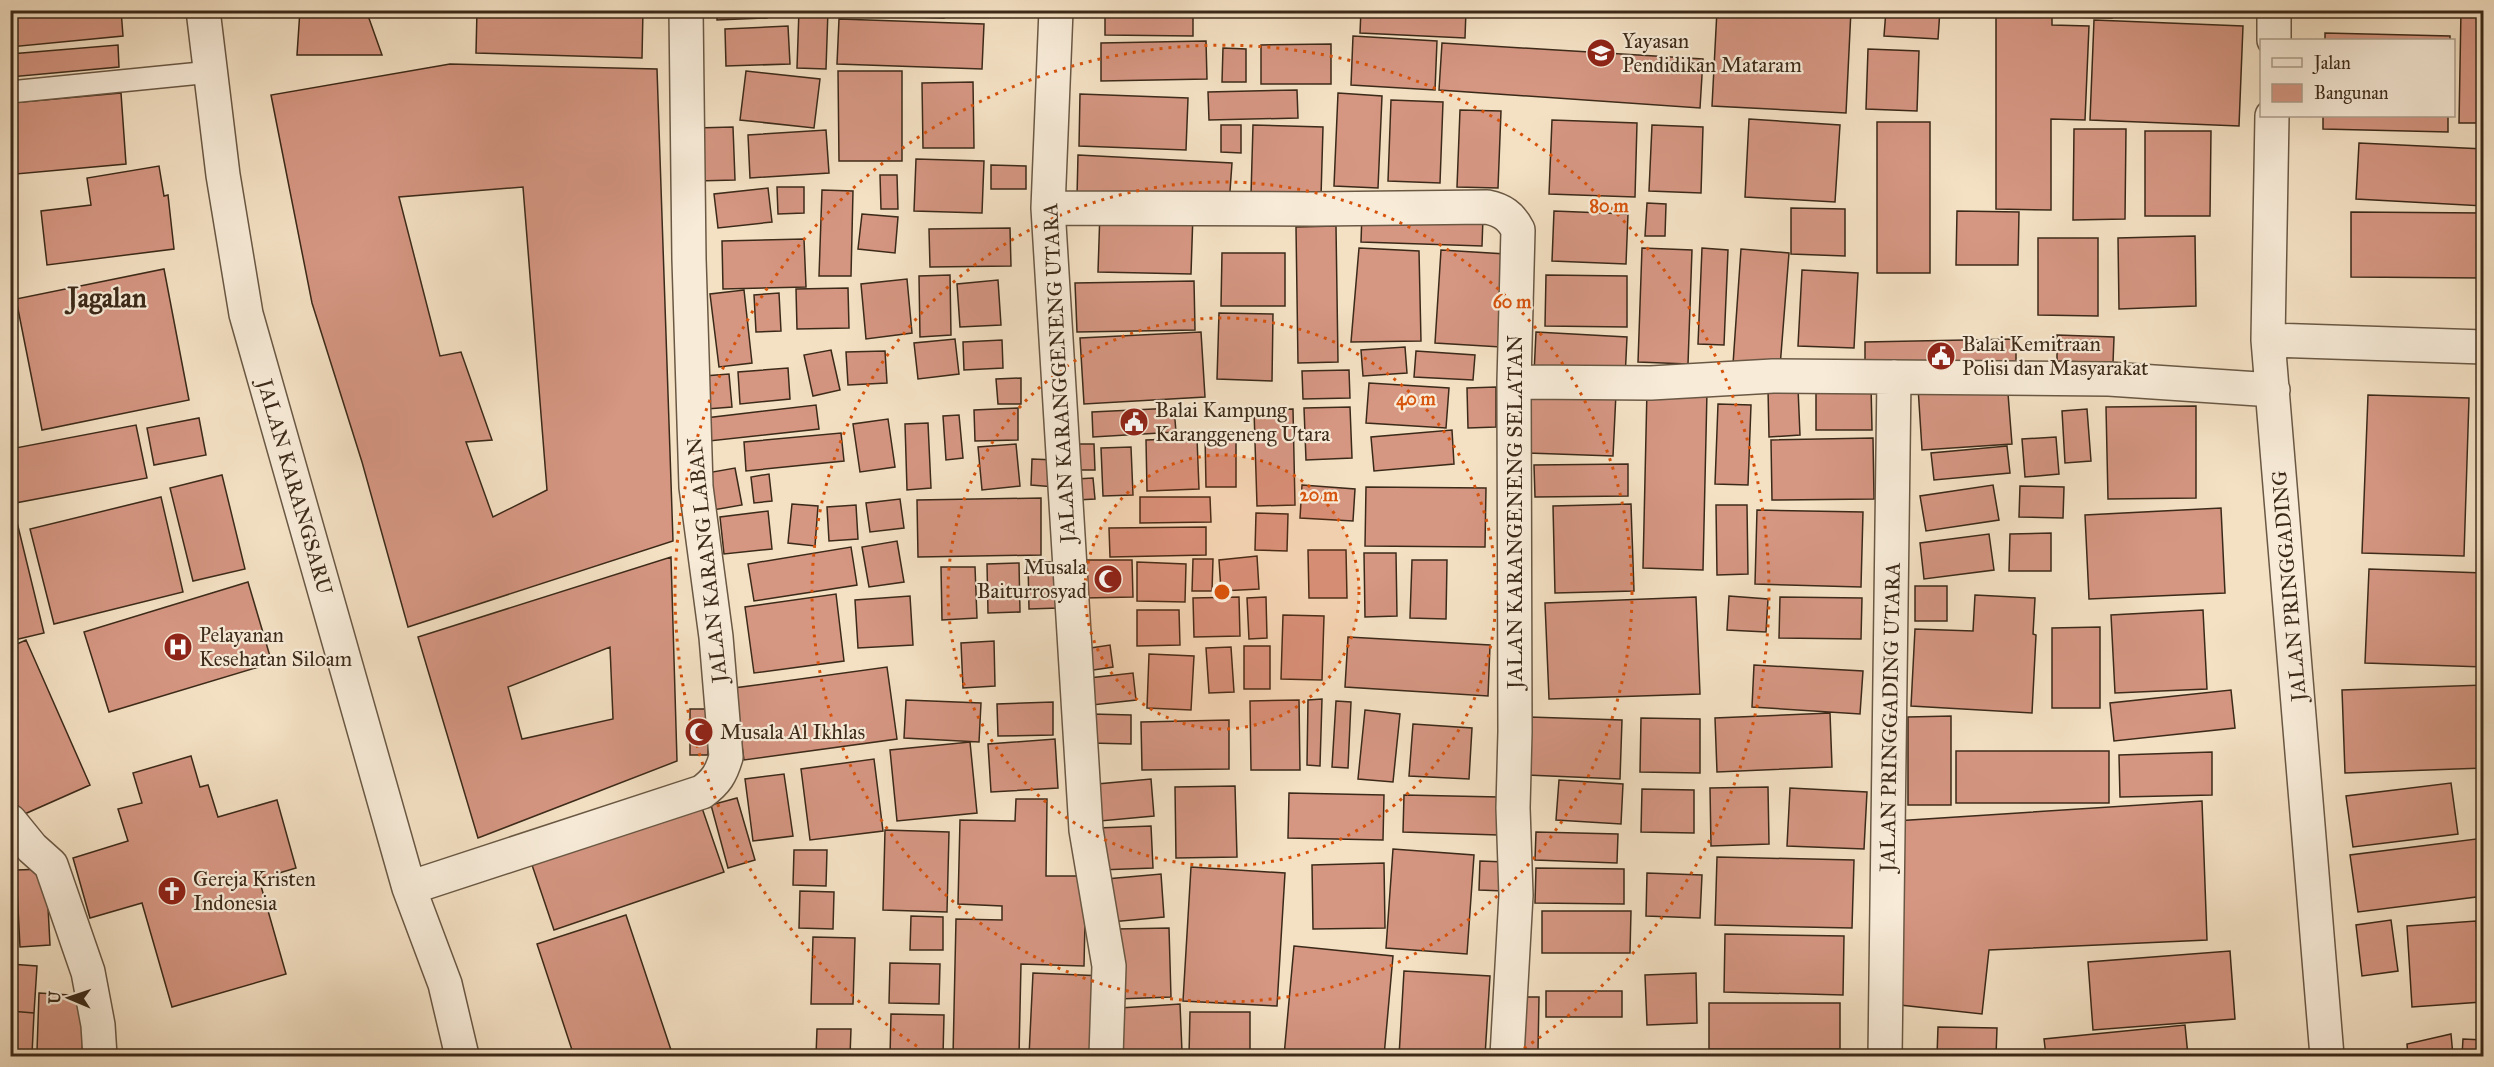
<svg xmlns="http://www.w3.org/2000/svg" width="2494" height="1067" font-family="'IM FELL Great Primer',serif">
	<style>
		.building { fill: #d59682; stroke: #3c2a19; stroke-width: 1.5; fill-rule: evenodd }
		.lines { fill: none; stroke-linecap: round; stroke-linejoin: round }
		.service-casing { stroke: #6a5844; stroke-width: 24 }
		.minor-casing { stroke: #6a5844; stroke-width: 36 }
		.service { stroke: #f8ecd9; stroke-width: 21 }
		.minor { stroke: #f8ecd9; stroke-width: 33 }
		.ring { fill: none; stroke: #d7540d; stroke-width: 3; stroke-dasharray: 3 6 }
		.labels { text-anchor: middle; stroke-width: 4.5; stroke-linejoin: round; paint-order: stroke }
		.poi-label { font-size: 21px; fill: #3c2a19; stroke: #f8ecd9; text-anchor: start }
		.street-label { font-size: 21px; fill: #3c2a19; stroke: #f8ecd9 }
		.district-label { font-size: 27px; font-weight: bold; fill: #3c2a19; stroke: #f8ecd9 }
		.centre { fill: #d7540d; stroke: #f8ecd9; stroke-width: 3 }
		.ring-label { font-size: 18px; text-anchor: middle; font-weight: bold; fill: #d7540d; stroke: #f8ecd9; stroke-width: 4.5; stroke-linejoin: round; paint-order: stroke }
	</style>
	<rect width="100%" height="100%" fill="#f4e1c4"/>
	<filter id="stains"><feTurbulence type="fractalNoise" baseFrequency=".00333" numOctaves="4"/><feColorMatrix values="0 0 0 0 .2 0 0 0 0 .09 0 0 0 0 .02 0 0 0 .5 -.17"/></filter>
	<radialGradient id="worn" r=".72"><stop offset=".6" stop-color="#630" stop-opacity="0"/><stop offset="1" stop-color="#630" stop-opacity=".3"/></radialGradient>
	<path class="building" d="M10,10H121L123,36L10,47Z
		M300,10H366L382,55H297Z
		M477,10H643L642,58L476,53Z
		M717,10H766L767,18L717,20Z
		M799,10H828L826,69L797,68Z
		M856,10H944V18L856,15Z
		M955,10H998V16H955Z
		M1105,10H1193V36L1105,35Z
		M1361,10H1466L1465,38L1360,33Z
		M1717,10H1851L1846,113L1712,106Z
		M1886,10H1940L1938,39L1884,36Z
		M1996,10H2052V25L2089,26L2085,120L2051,119V210L1996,209Z
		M2067,10H2112V18L2067,17Z
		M2349,10H2454V15L2349,13Z
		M2461,10H2484V123H2459Z
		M839,19L984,24L982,69L837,64Z
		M2094,20L2243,26L2239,126L2090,120Z
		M788,26L790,64L726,66L725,29Z
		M2325,33L2450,36V40H2325Z
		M1353,36L1437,41L1435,90L1351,85Z
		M1206,41L1207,79L1101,81V43Z
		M1442,43L1703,59L1700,108L1439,90Z
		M1331,44V84H1261V45Z
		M118,45L119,67L10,77V54Z
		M1223,48L1246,49V82H1222Z
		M1868,49L1919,51L1917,111L1866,109Z
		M450,64L657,69L673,541L408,627L362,462L312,303L271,95ZM523,187L547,490L493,517L466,442L492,440L461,352L440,356L399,197Z
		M746,71L820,79L814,128L740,120Z
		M838,71H902V161H839Z
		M973,82L974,148H923L922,83Z
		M1297,90L1298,118L1209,120L1208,92Z
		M121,93L126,164L16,174L13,134H10V103Z
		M1338,93L1382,96L1378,188L1334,186Z
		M1080,94L1188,98L1186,150L1079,146Z
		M1391,100L1443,102L1440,183L1388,181Z
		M1460,110L1501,111L1498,188L1457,187Z
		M2323,116H2448V132L2323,129Z
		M1749,119L1840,125L1835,202L1745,197Z
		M1552,120L1637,123L1635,197L1549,194Z
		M1877,122H1930V273H1877Z
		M1221,125H1241V153L1221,152Z
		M1253,125L1323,127L1321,197L1251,195Z
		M1652,125L1703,127L1701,193L1649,191Z
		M733,127L735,180L696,181L695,128Z
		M2074,129H2126L2125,219L2073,220Z
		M826,130L829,173L750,178L748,135Z
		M2145,131H2211L2210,216H2145Z
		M2359,143L2484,149V206L2356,199Z
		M1078,155L1232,163L1229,205L1077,197Z
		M916,159L984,161L982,213L914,211Z
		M991,165L1026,166V189H991Z
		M159,166L164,196L168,195L174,249L47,265L41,211L91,205L87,178Z
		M880,175H897L898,209H881Z
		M777,187H804V213L778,214Z
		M768,188L772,222L718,228L714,194Z
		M822,190L853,191L851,276H819Z
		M1647,203L1666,204L1665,236H1645Z
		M1791,208L1845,209V256L1791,254Z
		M1100,211L1193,213L1191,274L1098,272Z
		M1554,211L1628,214L1626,264L1552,261Z
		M1957,211L2019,212L2018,265H1956Z
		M2351,212L2484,213V278L2351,277Z
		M1362,213L1483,217L1482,246L1361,242Z
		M862,214L898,217L895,253L858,249Z
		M1336,226L1338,362L1298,363L1296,227Z
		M1010,228L1011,266L930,267L929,229Z
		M2195,236L2196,306L2119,309L2118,238Z
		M2038,238H2098V316L2038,315Z
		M804,239L806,287L723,289L722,241Z
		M1359,248L1419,251L1421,341L1351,342Z
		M1642,248L1692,250L1688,364L1638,362Z
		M1702,248L1728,250L1724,345L1698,344Z
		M1741,249L1789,253L1780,367L1733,364Z
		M1441,250L1506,254L1501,347L1435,343Z
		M1222,253H1285V306H1221Z
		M164,269L189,400L42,430L16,299Z
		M1802,270L1858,273L1854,348L1798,346Z
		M950,275L951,335L920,337L919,276Z
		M1546,275L1627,276V327L1545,326Z
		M907,279L912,333L866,339L861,284Z
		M998,280L1001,325L960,327L957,284Z
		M1194,281L1195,330L1077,332L1075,283Z
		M848,288L849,328L797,329L796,289Z
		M744,290L752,363L719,367L710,294Z
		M779,293L781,331L756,332L754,295Z
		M1219,313L1273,314L1272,381L1217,379Z
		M1201,332L1205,397L1084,404L1080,338Z
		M1536,332L1627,337L1625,379L1534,374Z
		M2057,335L2114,337L2113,363L2057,361Z
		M955,339L959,374L918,379L914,343Z
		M2016,339V370L1865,373V342Z
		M1002,340L1003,368L964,370L963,342Z
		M1405,347L1407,373L1363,376L1361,350Z
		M831,350L840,390L813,396L804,355Z
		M885,351L887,383L848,385L846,352Z
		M1416,351L1475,355L1473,380L1414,377Z
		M788,368L790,399L740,404L738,372Z
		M1349,370L1350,398L1303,399L1302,371Z
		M729,374L732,407L707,409L704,376Z
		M1021,378V404H998L996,379Z
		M2007,381L2012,444L1922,450L1918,387Z
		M1369,383L1449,388L1446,428L1366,423Z
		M1816,385H1871L1872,430H1816Z
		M1496,387V427L1468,428L1467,388Z
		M1798,388L1800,435L1769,437L1768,389Z
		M1647,389L1707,391L1703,570L1643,568Z
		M1530,390L1616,393L1613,456L1528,453Z
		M2368,395L2469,398L2464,556L2362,553Z
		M1718,404L1751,405L1748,485L1715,484Z
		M816,405L819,429L700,442L697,419Z
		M2196,406V498L2108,499L2106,407Z
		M1350,407L1352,458L1306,460L1304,408Z
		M1018,408V440L975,441L974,410Z
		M1174,408L1176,432L1093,437L1092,412Z
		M1293,409L1295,505L1257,506L1254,410Z
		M2087,409L2091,461L2065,463L2062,411Z
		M959,415L963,458L946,460L943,416Z
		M199,418L206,455L154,465L147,428Z
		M888,419L895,467L860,472L853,424Z
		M928,423L931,488L907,490L905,424Z
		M136,425L147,478L10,504V449Z
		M1452,430L1454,464L1374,471L1371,437Z
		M841,433L844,461L746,471L744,442Z
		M1205,434H1236V487H1206Z
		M2056,437L2059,474L2025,477L2022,439Z
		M1197,438L1199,489L1147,491L1146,440Z
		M1873,438L1874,499L1772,500L1771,440Z
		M1016,444L1020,486L982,490L978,447Z
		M1070,444H1094L1095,470H1070Z
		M2007,446L2010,473L1934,480L1931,453Z
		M1131,447L1133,495L1103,496L1101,448Z
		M1032,459L1055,460V487L1031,485Z
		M1628,464V496L1535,497L1534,465Z
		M735,468L742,505L707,511L701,474Z
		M769,474L772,501L754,503L751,477Z
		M222,475L245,569L193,581L170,488Z
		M1093,478L1095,499L1077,500L1076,479Z
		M1302,485L1355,489L1353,521L1300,518Z
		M1993,485L1999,520L1926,531L1920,496Z
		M2020,486L2064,487L2063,518L2019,517Z
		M1366,487L1486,488L1485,547L1365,546Z
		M161,497L183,592L54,624L30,529Z
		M1140,497H1210L1211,522L1140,523Z
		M1041,498V555L918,557L917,500Z
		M900,499L904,528L870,532L866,503Z
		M792,504L818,506L815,546L788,543Z
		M1631,504L1634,591L1555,593L1553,506Z
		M856,505L858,539L829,541L827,507Z
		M1716,505H1747L1748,574L1717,575Z
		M2221,508L2225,593L2089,599L2085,515Z
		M1757,510L1863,512L1861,587L1755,584Z
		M768,511L772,549L724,554L720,517Z
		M1256,513L1288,514L1287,551L1255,550Z
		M15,514L44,633L10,641V515Z
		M1206,527V555L1110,557L1109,528Z
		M2051,533V571H2009L2010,534Z
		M1989,534L1994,570L1924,579L1920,543Z
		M897,541L904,582L869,587L862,547Z
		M851,547L857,585L754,601L748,564Z
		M1308,550H1346L1347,598H1309Z
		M1364,553H1396L1397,616L1365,617Z
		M1257,556L1259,589L1221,591L1219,560Z
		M671,557L677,761L478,838L418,637ZM610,647L613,719L522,739L508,687Z
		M1193,559H1213L1212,591H1192Z
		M1083,560H1132L1133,597L1084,598Z
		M1412,560H1447L1446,619L1410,618Z
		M1028,562H1057L1059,608L1029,609Z
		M1137,562L1186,564L1185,602L1137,601Z
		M1019,563L1020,612L988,613L987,564Z
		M941,567H975L977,618L942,620Z
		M2369,569L2484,573V667L2365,663Z
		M248,582L272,663L109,712L84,632Z
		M1915,586H1947V621H1915Z
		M836,594L844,661L754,673L745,607Z
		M1975,595L2035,598L2033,634L2036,635L2032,713L1911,706L1915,629L1973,631Z
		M910,596L913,645L858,648L855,600Z
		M1729,596L1768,599L1766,632L1727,630Z
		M1239,597L1240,636L1194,637L1193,598Z
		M1266,597L1267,638L1249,639L1247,598Z
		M1696,597L1700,694L1549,699L1545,603Z
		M1780,597L1862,598L1861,639L1779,638Z
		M1137,610H1179L1180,645L1137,646Z
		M2203,610L2207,689L2115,693L2111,615Z
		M1283,615L1324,616L1322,680L1281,679Z
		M2100,627V708H2052V628Z
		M1348,637L1490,645L1488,696L1345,687Z
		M26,640L90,785L11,820L10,647Z
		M994,641L995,686L963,688L961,643Z
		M1110,645L1113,667L1087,671L1084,649Z
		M1244,646H1270V689H1244Z
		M1231,647L1234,692L1209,693L1206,648Z
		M1149,654L1194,656L1191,710L1147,708Z
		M1754,665L1863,671L1860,714L1752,707Z
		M887,667L897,739L744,760L734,688Z
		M1133,673L1136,700L1092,705L1089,678Z
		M2484,685V768L2345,773L2342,690Z
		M2231,690L2235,728L2114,741L2110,703Z
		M1322,699L1320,766L1307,765L1308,700Z
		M906,700L981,703L979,742L904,738Z
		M1299,700L1300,770H1251L1250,701Z
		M1336,701L1351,702L1348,768L1332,767Z
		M1053,702V735L998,736L997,704Z
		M690,709H707L708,755H690Z
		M1365,710L1400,714L1393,782L1358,779Z
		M1830,713L1832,767L1717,772L1715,718Z
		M1091,714L1131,715V744L1090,743Z
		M1951,716V805H1908V717Z
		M1529,717L1622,720L1620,779L1527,775Z
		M1641,718L1700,719V773L1640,772Z
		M1229,720V769L1142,770L1141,722Z
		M1413,724L1472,728L1469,779L1409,776Z
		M1055,739L1058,788L991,792L988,744Z
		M970,742L977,813L897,821L890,750Z
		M1956,751H2109V803H1956Z
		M2212,752V795L2120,797L2119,755Z
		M191,756L200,787L208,785L218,817L277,800L296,868L259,879L286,974L172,1007L142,903L90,918L73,858L128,841L118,809L142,803L133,773Z
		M874,759L883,831L810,840L801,769Z
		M784,774L793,836L753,841L745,779Z
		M1151,779L1154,816L1100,821L1097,784Z
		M1559,780L1623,784L1621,824L1556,820Z
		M2451,783L2458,834L2353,847L2346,796Z
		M1235,786L1237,857L1176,858L1175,787Z
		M1768,787L1769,844L1711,846L1710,788Z
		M1790,788L1867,792L1864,849L1787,846Z
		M1642,789L1694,790V833L1641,832Z
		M1289,793L1384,795L1383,840L1288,838Z
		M1404,795L1499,797L1498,835L1403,832Z
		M737,798L755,860L728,868L711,805Z
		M1016,799H1047L1046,876H1086L1084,966L1021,964L1019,1056H953L956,919L1002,920V906L958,904L960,820L1015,821Z
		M2202,801L2207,940L1989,950L1982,1014L1900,1005L1895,821Z
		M701,805L724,872L554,930L531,862Z
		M1151,826L1153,868L1099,870L1097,828Z
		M885,830L949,832L947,912L883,910Z
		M1536,832L1618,834L1617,863L1535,860Z
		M2484,838V896L2358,912L2350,855Z
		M1393,849L1474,855L1467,954L1386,948Z
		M794,850H827L826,886L793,885Z
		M1717,857L1854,860L1852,928L1715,925Z
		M1480,861L1505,862L1504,891L1479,890Z
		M1384,863L1385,928L1313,929L1312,865Z
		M1191,867L1285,873L1277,1006L1183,1001Z
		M1536,868L1624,869V904L1535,903Z
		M46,869L50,945L20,947L16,870Z
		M1647,873L1702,875L1700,918L1646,916Z
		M1161,874L1164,917L1111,922L1106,879Z
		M800,891L834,892L833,929L799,928Z
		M1542,911H1631L1630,953H1542Z
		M626,915L673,1056H574L537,944Z
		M911,916L943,917V950H910Z
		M2391,920L2398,971L2362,976L2356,925Z
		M2476,921L2482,1002L2412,1007L2407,926Z
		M1169,928L1171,997L1118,999L1116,929Z
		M1725,934L1844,936L1843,995L1724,992Z
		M813,937L855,938L853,1004H811Z
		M1294,946L1393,956L1384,1056H1284Z
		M2230,951L2235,1019L2093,1030L2088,962Z
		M890,963L940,964L939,1004L889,1003Z
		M10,964L37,966L34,1013L10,1011Z
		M1404,971L1490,976L1485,1056H1399Z
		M1033,973L1104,976L1101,1056H1029Z
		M1696,973L1697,1023L1647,1025L1645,975Z
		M1546,991H1622V1017H1546Z
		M39,993L85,996L82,1053L37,1051Z
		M1514,997H1539L1538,1050L1514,1049Z
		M1709,1003H1840V1049H1709Z
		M1180,1004L1182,1052L1122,1055L1120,1008Z
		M10,1011L34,1013L32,1054L10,1053Z
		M1190,1012H1250V1056H1189Z
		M891,1014L944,1015L943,1056H890Z
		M2185,1025L2188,1056H2046L2044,1039Z
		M1938,1027L1997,1028L1996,1056H1937Z
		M817,1029H851L850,1056H816Z
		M2451,1034L2453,1056H2408L2407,1044Z
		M2463,1039L2484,1040V1056H2462Z
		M1622,1052L1681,1053V1056H1622Z"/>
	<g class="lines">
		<g class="service-casing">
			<path id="service" d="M10,92L211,72"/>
		</g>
		<g class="minor-casing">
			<path id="minor" d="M203,10L223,175L246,314L409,888L445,984L462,1056
				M1056,10L1048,208L1086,830L1109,966L1106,1056
				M2274,40V10
				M2272,116L2268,340L2327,1056
				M1048,208L1314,209L1487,207C1502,210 1511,216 1518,230L1514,382L1515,732L1513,808L1516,895L1507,1056
				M2268,340L2484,347
				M1514,382L1651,383L1773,376L2109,379L2273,390
				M10,821L32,848L51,865L88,972L98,1025L100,1056
				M409,888L702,792C716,782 721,774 726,757L716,637L696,487L689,259L686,10
				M1885,1056L1894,377"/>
		</g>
		<use href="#service" class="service"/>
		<use href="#minor" class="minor"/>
	</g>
	<circle cx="1222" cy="592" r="137" fill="#d7540d" fill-opacity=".12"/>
	<g class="ring">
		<circle cx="1222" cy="592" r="137"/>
		<circle cx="1222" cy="592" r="274"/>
		<circle cx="1222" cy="592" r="410"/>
		<path d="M932 1056A547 547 0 1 1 1512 1056"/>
	</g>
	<defs>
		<g id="school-disc" transform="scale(1.5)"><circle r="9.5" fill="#8f2418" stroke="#f8ecd9"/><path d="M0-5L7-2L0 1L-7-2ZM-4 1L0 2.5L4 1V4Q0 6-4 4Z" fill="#fff"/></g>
		<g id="civic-disc" transform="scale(1.5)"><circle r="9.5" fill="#8f2418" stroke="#f8ecd9"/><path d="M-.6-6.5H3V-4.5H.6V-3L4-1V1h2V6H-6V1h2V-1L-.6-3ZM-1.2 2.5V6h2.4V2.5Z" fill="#fff"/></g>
		<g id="mosque-disc" transform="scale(1.5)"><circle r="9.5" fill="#8f2418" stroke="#f8ecd9"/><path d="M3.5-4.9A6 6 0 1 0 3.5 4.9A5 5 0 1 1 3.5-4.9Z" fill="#fff"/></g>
		<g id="hospital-disc" transform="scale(1.5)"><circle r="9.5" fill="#8f2418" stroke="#f8ecd9"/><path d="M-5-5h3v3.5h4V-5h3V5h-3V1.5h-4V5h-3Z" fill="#fff"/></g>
		<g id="church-disc" transform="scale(1.5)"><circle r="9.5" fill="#8f2418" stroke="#f8ecd9"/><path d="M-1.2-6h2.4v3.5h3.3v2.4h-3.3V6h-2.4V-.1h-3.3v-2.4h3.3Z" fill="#fff"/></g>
	</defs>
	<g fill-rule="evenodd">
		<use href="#school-disc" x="1601" y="53"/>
		<use href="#civic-disc" x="1941" y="356"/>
		<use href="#civic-disc" x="1134" y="422"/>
		<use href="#mosque-disc" x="1108" y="579"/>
		<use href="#hospital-disc" x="178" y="647"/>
		<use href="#mosque-disc" x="699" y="732"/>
		<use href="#church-disc" x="172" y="891"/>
	</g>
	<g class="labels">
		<g class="poi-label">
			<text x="1622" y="48">Yayasan<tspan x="1622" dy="24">Pendidikan Mataram</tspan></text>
			<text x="1962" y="351">Balai Kemitraan<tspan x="1962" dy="24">Polisi dan Masyarakat</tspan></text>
			<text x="1155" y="417">Balai Kampung<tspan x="1155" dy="24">Karanggeneng Utara</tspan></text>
			<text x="1087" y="574" text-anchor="end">Musala<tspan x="1087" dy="24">Baiturrosyad</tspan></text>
			<text x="199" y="642">Pelayanan<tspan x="199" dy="24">Kesehatan Siloam</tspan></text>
			<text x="720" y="739">Musala Al Ikhlas</text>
			<text x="193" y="886">Gereja Kristen<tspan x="193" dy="24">Indonesia</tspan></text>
		</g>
		<g class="street-label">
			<text transform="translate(1059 373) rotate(-93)" y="7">JALAN KARANGGENENG UTARA</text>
			<text transform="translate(295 487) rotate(74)" y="7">JALAN KARANGSARU</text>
			<text transform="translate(1515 512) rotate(-90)" y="7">JALAN KARANGENENG SELATAN</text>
			<text transform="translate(707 560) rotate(-96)" y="7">JALAN KARANG LABAN</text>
			<text transform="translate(2289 586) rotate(-95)" y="7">JALAN PRINGGADING</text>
			<text transform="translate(1890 717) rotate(-89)" y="7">JALAN PRINGGADING UTARA</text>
		</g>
		<g class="district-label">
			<text x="107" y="307">Jagalan</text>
		</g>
	</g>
	<circle cx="1222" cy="592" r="9" class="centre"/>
	<g class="ring-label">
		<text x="1609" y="212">80 m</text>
		<text x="1512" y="308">60 m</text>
		<text x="1416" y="405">40 m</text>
		<text x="1319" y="501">20 m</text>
	</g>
	<rect width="2494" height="1067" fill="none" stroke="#f4e1c4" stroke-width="36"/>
	<rect x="12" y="12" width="2470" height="1043" fill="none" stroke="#3c2a19" stroke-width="3"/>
	<rect x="18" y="18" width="2458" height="1031" fill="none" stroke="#3c2a19" stroke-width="1.5"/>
	<rect x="2260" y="39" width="195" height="78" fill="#f8ecd9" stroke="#ad9e8c" stroke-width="1.5"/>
	<rect x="2272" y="58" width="30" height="9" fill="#f8ecd9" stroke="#ad9e8c" stroke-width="1.5"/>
	<text x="2314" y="69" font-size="18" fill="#3c2a19">Jalan</text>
	<rect x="2272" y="84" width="30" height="18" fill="#d59682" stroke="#ad9e8c" stroke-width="1.5"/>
	<text x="2314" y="99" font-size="18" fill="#3c2a19">Bangunan</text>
	<g transform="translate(69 998) rotate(272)" stroke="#f8ecd9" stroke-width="4.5" paint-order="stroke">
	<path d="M0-4.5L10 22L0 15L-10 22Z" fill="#3c2a19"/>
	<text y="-9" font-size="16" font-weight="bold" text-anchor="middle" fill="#3c2a19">U</text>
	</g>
	<rect width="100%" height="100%" filter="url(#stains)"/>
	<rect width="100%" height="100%" fill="url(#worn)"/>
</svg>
